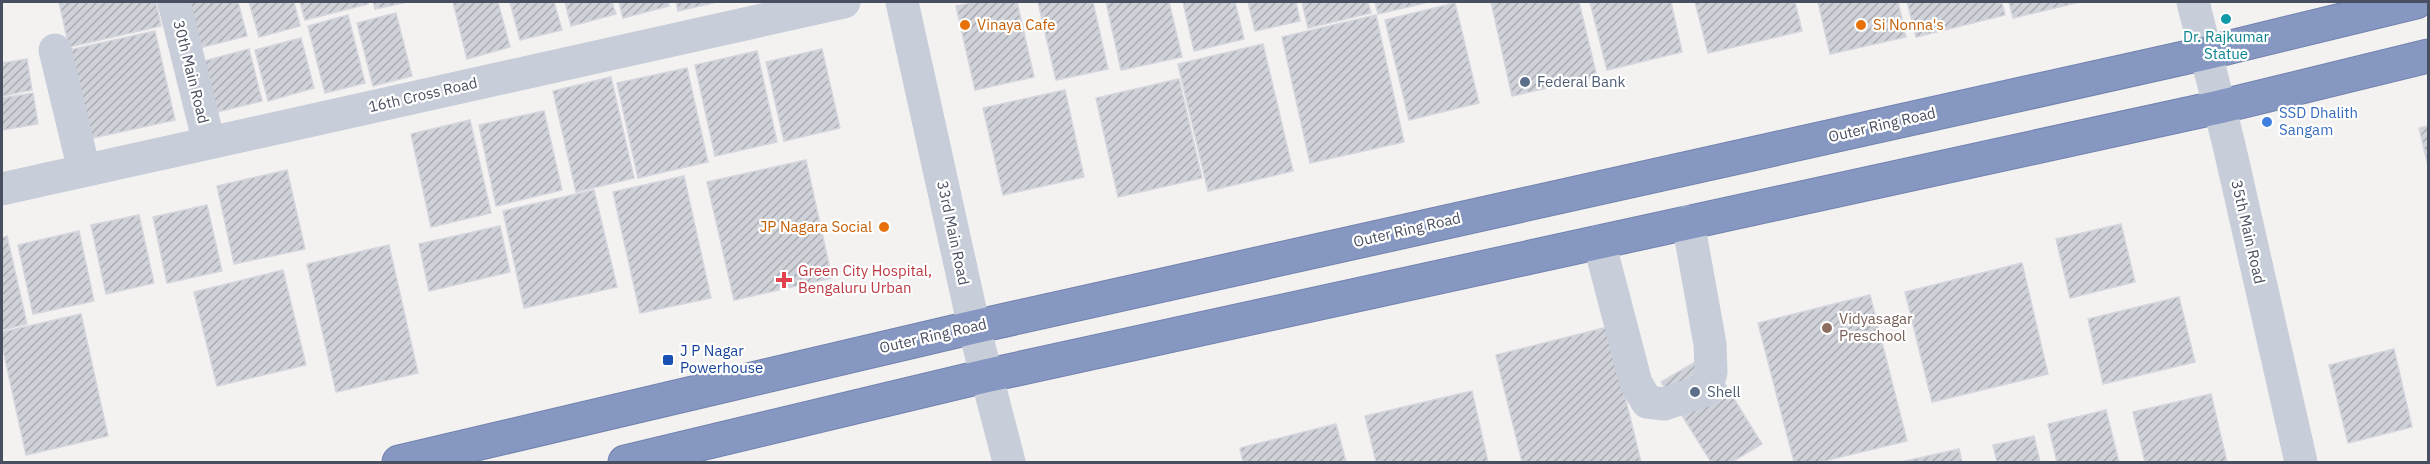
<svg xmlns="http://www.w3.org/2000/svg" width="2430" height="464" font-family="'IBM Plex Sans',sans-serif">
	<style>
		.building { fill: url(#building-hatch); stroke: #d5d5dd; stroke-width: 1.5 }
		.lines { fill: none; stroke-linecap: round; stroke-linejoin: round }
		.highway-casing { stroke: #7182ae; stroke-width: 35 }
		.minor { stroke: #c7cdd9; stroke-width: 33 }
		.highway { stroke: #8697c2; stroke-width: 33 }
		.culture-dot { fill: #0f9aa8; stroke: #fff; stroke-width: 2 }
		.food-dot { fill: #e8710a; stroke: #fff; stroke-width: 2 }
		.service-dot { fill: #5c6f8a; stroke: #fff; stroke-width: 2 }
		.shop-dot { fill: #3f7fe0; stroke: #fff; stroke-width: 2 }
		.health-dot { fill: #e0444e; stroke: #fff; stroke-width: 2 }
		.education-dot { fill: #8d6e63; stroke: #fff; stroke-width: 2 }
		.transit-dot { fill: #1a4fb4; stroke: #fff; stroke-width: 2 }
		.labels { text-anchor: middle; stroke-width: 4.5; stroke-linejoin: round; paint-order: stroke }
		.food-label { font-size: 15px; fill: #c56008; stroke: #fff; text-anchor: start }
		.culture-label { font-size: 15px; fill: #0d838f; stroke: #fff }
		.street-label { font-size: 15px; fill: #484f60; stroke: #fff }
		.service-label { font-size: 15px; fill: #4e5e75; stroke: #fff; text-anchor: start }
		.shop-label { font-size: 15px; fill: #366cbe; stroke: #fff; text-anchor: start }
		.health-label { font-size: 15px; fill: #be3a42; stroke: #fff; text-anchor: start }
		.education-label { font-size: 15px; fill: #785e54; stroke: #fff; text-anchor: start }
		.transit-label { font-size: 15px; fill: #164399; stroke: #fff; text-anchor: start }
	</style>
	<defs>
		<pattern id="building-hatch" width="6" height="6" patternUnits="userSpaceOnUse" patternTransform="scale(1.5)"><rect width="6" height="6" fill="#d0d2d9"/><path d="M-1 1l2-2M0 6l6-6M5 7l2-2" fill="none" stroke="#abadb3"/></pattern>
	</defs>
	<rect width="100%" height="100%" fill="#f4f2f1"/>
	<path class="building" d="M59,2H156L161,26L69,47Z
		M187,2H238L247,36L199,48Z
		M249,2H294L300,26L259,37Z
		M300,2H367L368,4L305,20Z
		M373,2H407L375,9Z
		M453,2H498L510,47L467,59Z
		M510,2H554L562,30L520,40Z
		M565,2H612L616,14L571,26Z
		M619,2H668L669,6L623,18Z
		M676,2H717L678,11Z
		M977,2H1017L1034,77L975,90L956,6Z
		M1038,2H1093L1108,69L1056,80Z
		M1106,2H1169L1182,57L1121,70Z
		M1183,2H1235L1244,39L1194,51Z
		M1248,2H1296L1300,21L1255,31Z
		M1302,2H1368L1371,13L1308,28Z
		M1375,2H1429L1378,14Z
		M1491,2H1579L1597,77L1512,96Z
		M1590,2H1671L1682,52L1607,70Z
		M1695,2H1795L1802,31L1708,53Z
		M1818,2H1898L1906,37L1830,54Z
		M1907,2H2002L2005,15L1916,37Z
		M2009,2H2080L2013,18Z
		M1455,3L1479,103L1409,120L1385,20Z
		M396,13L412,76L373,86L357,23Z
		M348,15L365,83L325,93L308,26Z
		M1376,15L1404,142L1310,163L1282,37Z
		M155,31L175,120L88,139L69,50Z
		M301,38L314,88L268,101L255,50Z
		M1263,44L1293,171L1208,191L1178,64Z
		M249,49L262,101L217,112L204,61Z
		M822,49L840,128L784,141L766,62Z
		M757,51L777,142L715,156L695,65Z
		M27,59L32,90L2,96V63Z
		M687,68L708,162L638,178L617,83Z
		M611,77L634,178L576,192L553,91Z
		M1179,79L1202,178L1118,197L1096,98Z
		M1065,90L1084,177L1003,195L983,108Z
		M33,93L38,124L2,130V98Z
		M544,111L562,190L496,206L479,125Z
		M470,120L491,213L431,227L411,134Z
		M2428,126V166L2419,128Z
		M806,160L832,278L734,300L707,182Z
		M287,170L305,249L234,264L217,186Z
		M684,176L711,298L640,313L613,192Z
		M594,190L617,287L524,308L503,211Z
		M207,205L222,271L167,283L153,217Z
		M139,215L154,283L106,294L91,225Z
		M2121,224L2135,282L2070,298L2056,239Z
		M500,226L510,272L429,291L419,244Z
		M79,231L94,301L33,314L18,245Z
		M7,236L27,324L2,330V238Z
		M389,245L418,373L336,392L307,264Z
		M2022,263L2048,374L1932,402L1905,292Z
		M283,270L306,365L217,386L194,292Z
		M1870,295L1907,441L1820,462H1794L1758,323Z
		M2179,297L2195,362L2103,384L2088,319Z
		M81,314L108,436L26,455L2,345V332Z
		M1608,327L1641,462H1522L1496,355Z
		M2394,349L2412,427L2348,443L2329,365Z
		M1707,355L1762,444L1732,462H1711L1661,382Z
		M1472,391L1488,462H1376L1365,416Z
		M2211,394L2227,462H2145L2133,412Z
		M2106,410L2119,462H2057L2048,424Z
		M1336,424L1346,462H1243L1240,448Z
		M2034,436L2040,462H1997L1993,445Z
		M1959,449L1962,462H1901Z"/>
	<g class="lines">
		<g class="highway-casing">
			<path id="highway" d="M399,462L974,327L2206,53L2416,2
				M625,462L985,376L2219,107L2428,56"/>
		</g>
		<path class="minor" d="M174,2L209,143
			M902,2L974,327L1009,462
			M2193,2L2229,145L2301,462
			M55,50L84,170
			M2,189L844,2
			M1599,242L1636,383L1647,402L1664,404L1706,390L1711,372L1710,344L1688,222"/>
		<use href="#highway" class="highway"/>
	</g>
	<circle class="culture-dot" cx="2226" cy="19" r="6"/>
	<g class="food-dot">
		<circle cx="965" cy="25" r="6"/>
		<circle cx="1861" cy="25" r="6"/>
		<circle cx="884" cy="227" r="6"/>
	</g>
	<g class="service-dot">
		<circle cx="1525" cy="82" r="6"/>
		<circle cx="1695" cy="392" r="6"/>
	</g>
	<circle class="shop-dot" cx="2267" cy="122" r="6"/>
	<path class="health-dot" d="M781 271h6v6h6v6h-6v6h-6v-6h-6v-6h6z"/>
	<circle class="education-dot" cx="1827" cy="328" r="6"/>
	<rect class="transit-dot" x="662" y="354" width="12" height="12" rx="3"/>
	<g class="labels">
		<g class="food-label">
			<text x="977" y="30">Vinaya Cafe</text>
			<text x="1873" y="30">Si Nonna's</text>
			<text x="872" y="232" text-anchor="end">JP Nagara Social</text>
		</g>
		<g class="culture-label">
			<text x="2226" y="42">Dr. Rajkumar<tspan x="2226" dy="17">Statue</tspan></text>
		</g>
		<g class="street-label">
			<text transform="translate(191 72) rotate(76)" y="5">30th Main Road</text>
			<text transform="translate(423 95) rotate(-13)" y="5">16th Cross Road</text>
			<text transform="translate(1882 125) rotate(-13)" y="5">Outer Ring Road</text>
			<text transform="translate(1407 230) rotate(-13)" y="5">Outer Ring Road</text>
			<text transform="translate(2248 232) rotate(77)" y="5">35th Main Road</text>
			<text transform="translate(953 233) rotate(78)" y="5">33rd Main Road</text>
			<text transform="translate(933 336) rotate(-13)" y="5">Outer Ring Road</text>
		</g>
		<g class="service-label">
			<text x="1537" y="87">Federal Bank</text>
			<text x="1707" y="397">Shell</text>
		</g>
		<g class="shop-label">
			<text x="2279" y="118">SSD Dhalith<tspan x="2279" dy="17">Sangam</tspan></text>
		</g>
		<g class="health-label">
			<text x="798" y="276">Green City Hospital,<tspan x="798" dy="17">Bengaluru Urban</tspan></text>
		</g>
		<g class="education-label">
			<text x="1839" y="324">Vidyasagar<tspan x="1839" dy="17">Preschool</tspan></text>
		</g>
		<g class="transit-label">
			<text x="680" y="356">J P Nagar<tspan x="680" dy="17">Powerhouse</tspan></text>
		</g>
	</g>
	<rect width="2430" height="464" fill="none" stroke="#484f60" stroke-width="6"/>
</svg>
